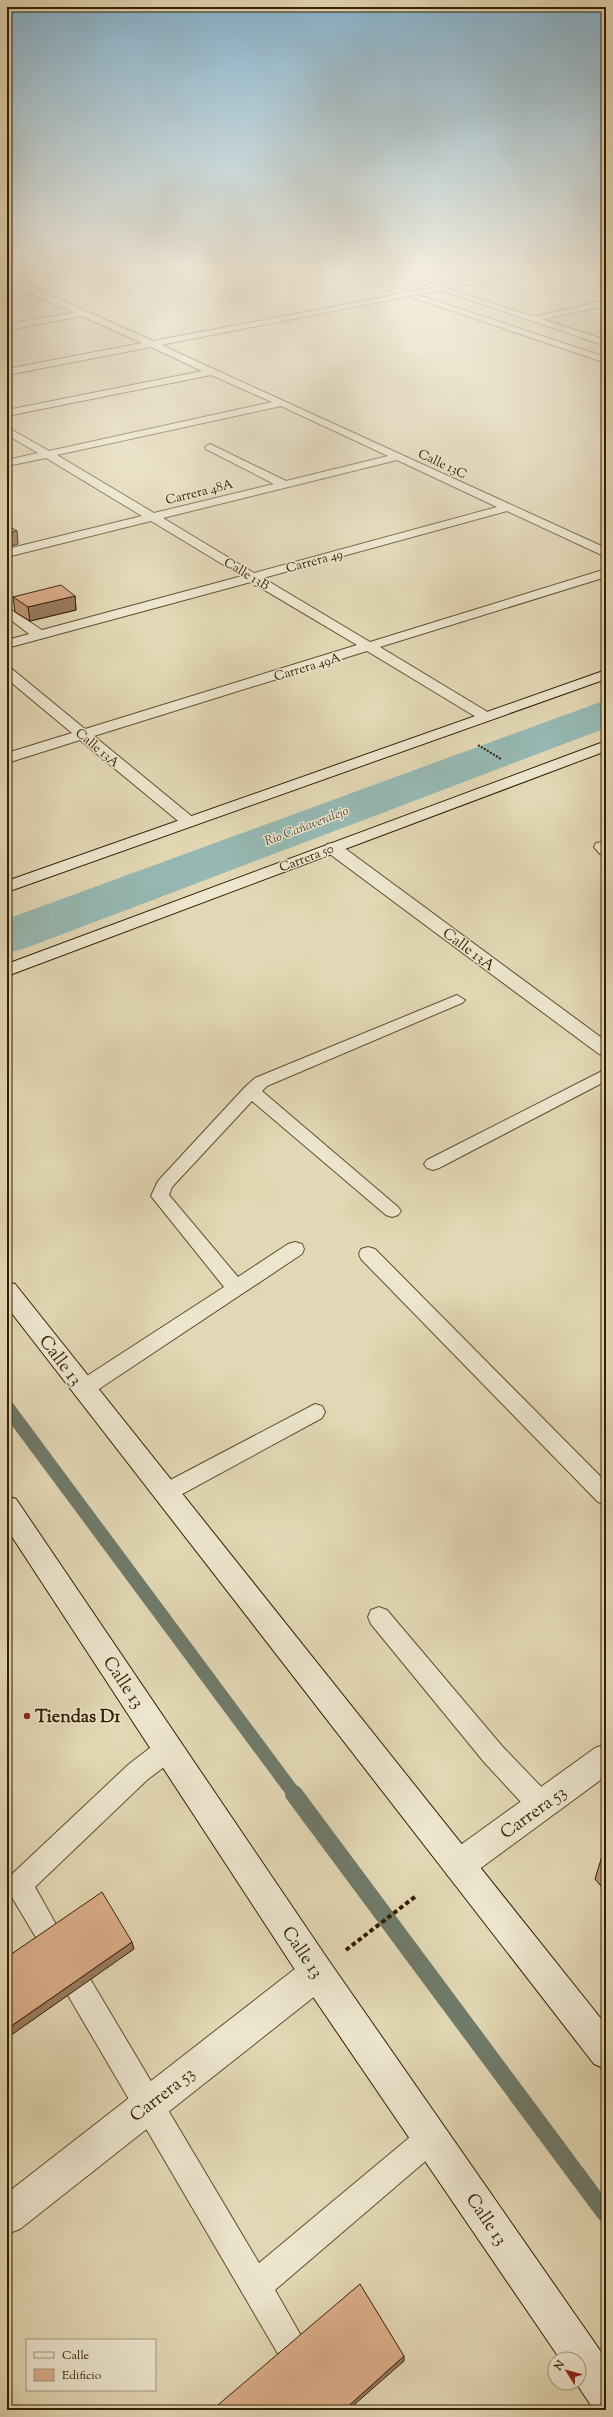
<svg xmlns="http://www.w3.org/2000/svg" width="613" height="2417" font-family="'Sorts Mill Goudy',serif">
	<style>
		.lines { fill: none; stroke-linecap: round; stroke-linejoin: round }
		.stream-far1 { stroke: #6f7b6b; stroke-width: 14 }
		.stream { stroke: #6f7b6b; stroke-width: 18 }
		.river { fill: #96b9b3; fill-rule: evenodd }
		.service-casing { stroke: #604d2d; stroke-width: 2 }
		.minor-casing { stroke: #604d2d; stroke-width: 2 }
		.tertiary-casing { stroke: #604d2d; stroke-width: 2 }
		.secondary-casing { stroke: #351f00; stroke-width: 2 }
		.path-far1 { stroke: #351f00; stroke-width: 2; stroke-dasharray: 2 1.5; stroke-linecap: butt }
		.path { stroke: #351f00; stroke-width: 4; stroke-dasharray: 4.5 3; stroke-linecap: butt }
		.service { fill: #ede6cf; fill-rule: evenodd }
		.minor { fill: #ede6cf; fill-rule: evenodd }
		.tertiary { fill: #ede6cf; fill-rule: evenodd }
		.secondary { fill: #ede6cf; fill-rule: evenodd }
		.wall { fill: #bd9677; stroke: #351f00 }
		.shaded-wall { fill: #9a7a61; stroke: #351f00 }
		.building { fill: #dcae8a; stroke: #351f00 }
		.poi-dot { fill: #8f2418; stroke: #ede6cf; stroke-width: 1.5 }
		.labels { text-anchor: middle; stroke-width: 3; stroke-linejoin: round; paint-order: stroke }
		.far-street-label { font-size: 13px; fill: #351f00; stroke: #ede6cf }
		.far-water-label { font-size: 13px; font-style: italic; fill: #524d36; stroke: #ede6cf }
		.street-label { font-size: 15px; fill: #351f00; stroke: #ede6cf }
		.near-street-label { font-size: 18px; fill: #351f00; stroke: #ede6cf }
		.near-poi-label { font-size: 18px; font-weight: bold; fill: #351f00; stroke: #ede6cf; text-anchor: start }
	</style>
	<rect width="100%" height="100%" fill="#e3d8b5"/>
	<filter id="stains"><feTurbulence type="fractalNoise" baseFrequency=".005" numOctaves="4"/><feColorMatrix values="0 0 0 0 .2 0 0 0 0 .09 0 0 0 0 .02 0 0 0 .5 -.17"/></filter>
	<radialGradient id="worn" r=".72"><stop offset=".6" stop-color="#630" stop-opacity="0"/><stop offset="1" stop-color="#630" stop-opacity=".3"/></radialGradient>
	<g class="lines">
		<path class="stream-far1" d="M7,1407L295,1795"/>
		<path class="stream" d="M294,1794L606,2214"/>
		<path class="river" d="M606,700V728L26,948L7,953V919Z"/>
		<g class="service-casing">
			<path id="service" d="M457,995L465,1000L462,1003L267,1086L262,1091L398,1207L401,1211L398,1215L392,1217L386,1215L252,1101L172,1187L169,1195L238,1277L288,1244L295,1242L302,1244L304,1249L302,1254L90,1395L83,1397L76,1395L73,1389L76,1383L224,1287L151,1196L158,1181L245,1087L255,1078Z
				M606,1069V1081L439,1168L433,1170L427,1168L424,1164L427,1160Z
				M368,1247L375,1249L606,1482V1505L598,1502L361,1259L359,1254L361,1249Z
				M315,1404L322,1406L325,1412L322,1418L173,1499L165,1502L157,1499L154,1493L157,1487Z
				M379,1607L387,1610L502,1746L550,1796L554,1805L550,1814L541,1817L532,1814L484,1762L371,1624L368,1617L371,1610Z
				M168,1737L177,1741L180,1749L177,1757L147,1780L35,1887L63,1937L59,1946L50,1950L41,1946L10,1894L7,1888L10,1876L129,1764L159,1741Z
				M79,1973L89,1977L259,2263L422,2127L432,2122L442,2127L447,2137L442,2147L275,2290L308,2348L303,2359L292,2364L281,2359L69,1997L65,1987L69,1977Z"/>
		</g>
		<g class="minor-casing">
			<path id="minor" d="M521,271H536L161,345L606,548V557L507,511L263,578L370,642L606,569V577L380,647L491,714L493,717L491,720H481L367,651L94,736L195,819L197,822L195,825H183L80,740L7,763V753L72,733L7,679V668L12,669L85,729L357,645L251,582L7,648V640L29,634L7,617V607L42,630L242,576L151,521L7,557V549L142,516L46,458L7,466V460L38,453L7,435V427L49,451L272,402L211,375L7,416V410L202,371L151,347L7,375V369L142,343L82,316L7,330V324L74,313L7,282V276L153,341ZM281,406L388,456L286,481L210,444L205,447L206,449L274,484L154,513L57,455ZM397,460L497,507L254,573L163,518Z
				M606,300V306L533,321L529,318Z
				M602,842L606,843V855L600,854L594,847L596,843Z
				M333,843L339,844L606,1041V1056L599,1054L327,852L325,848L327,844Z
				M606,1744V1776L470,1876L459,1881L448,1876L443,1865L448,1854L595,1748Z
				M317,1956L329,1961L334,1973L329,1985L20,2229L7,2234V2193L305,1961Z"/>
		</g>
		<g class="tertiary-casing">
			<path id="tertiary" d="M334,271H345L606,357V363Z
				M384,271H395L606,340V346Z"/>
		</g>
		<g class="secondary-casing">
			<path id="secondary" d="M606,670V679L7,892V881Z
				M606,741V751L7,976V964Z
				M7,1282L15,1284L606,2025V2069L594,2064L7,1307Z
				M7,1496L16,1499L329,1961L606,2359V2410L592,2407L576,2383H579V2359H560L305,1985L7,1529Z"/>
		</g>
		<path class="path-far1" d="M478,745L501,759"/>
		<path class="path" d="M346,1950L416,1896"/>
		<use href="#service" class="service"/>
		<use href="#minor" class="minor"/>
		<use href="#tertiary" class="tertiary"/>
		<use href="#secondary" class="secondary"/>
	</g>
	<path class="wall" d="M75,596L76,610L30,621L15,612L13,597Z
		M606,1853V1892L595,1879L602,1856Z"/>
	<path class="shaded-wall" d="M17,531L18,544L7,547V533Z
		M75,596L76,610L30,621L28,607Z
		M132,1942L134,1949L7,2038V2029Z
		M404,2356V2361L348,2410H344Z"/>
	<path class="building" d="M7,525L17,531L7,533Z
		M61,585L75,596L28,607L13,597Z
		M606,1853V1860L602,1856Z
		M102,1892L132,1942L7,2029V1957Z
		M360,2284L404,2356L344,2410H212Z"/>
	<linearGradient id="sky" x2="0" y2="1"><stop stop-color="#87b6d3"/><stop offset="0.44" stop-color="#f2edde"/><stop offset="1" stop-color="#f2edde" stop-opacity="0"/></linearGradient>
	<rect width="613" height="609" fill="url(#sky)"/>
	<circle class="poi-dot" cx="27" cy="1716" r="4"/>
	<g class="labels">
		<g class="far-street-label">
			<text transform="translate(443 463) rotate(25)" y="5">Calle 13C</text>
			<text transform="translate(199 491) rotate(-14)" y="5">Carrera 48A</text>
			<text transform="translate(314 560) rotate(-15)" y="5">Carrera 49</text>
			<text transform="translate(247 573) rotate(31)" y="5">Calle 13B</text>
			<text transform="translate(307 666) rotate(-17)" y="5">Carrera 49A</text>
			<text transform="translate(98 747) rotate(40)" y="5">Calle 13A</text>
			<text transform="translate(306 857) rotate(-21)" y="5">Carrera 50</text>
		</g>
		<g class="far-water-label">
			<text transform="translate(306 825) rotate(-21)" y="5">Río Cañaveralejo</text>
		</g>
		<g class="street-label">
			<text transform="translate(469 949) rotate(37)" y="5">Calle 13A</text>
		</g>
		<g class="near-street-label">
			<text transform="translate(61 1360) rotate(53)" y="6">Calle 13</text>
			<text transform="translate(124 1682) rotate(56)" y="6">Calle 13</text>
			<text transform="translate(533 1812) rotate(-36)" y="6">Carrera 53</text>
			<text transform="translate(303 1952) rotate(56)" y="6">Calle 13</text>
			<text transform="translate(162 2094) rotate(-38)" y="6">Carrera 53</text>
			<text transform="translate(487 2219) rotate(56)" y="6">Calle 13</text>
		</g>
		<g class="near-poi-label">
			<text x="35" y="1722">Tiendas D1</text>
		</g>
	</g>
	<rect width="613" height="2417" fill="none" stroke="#e3d8b5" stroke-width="24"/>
	<rect x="8" y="8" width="597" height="2401" fill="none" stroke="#351f00" stroke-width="2"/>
	<rect x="12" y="12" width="589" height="2393" fill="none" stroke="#351f00"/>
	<rect x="26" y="2339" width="130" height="52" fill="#ede6cf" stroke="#a3967c"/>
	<rect x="34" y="2352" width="20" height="6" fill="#ede6cf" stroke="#a3967c"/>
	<text x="62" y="2359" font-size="12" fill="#351f00">Calle</text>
	<rect x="34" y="2369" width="20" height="12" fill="#dcae8a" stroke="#a3967c"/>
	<text x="62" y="2379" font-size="12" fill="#351f00">Edificio</text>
	<g transform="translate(567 2371) rotate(307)"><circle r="19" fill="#ede6cf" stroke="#a3967c"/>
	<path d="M0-3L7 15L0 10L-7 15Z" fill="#8f2418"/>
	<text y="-6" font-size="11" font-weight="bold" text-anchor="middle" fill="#351f00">N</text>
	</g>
	<rect width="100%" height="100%" filter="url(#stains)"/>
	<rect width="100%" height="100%" fill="url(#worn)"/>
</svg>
